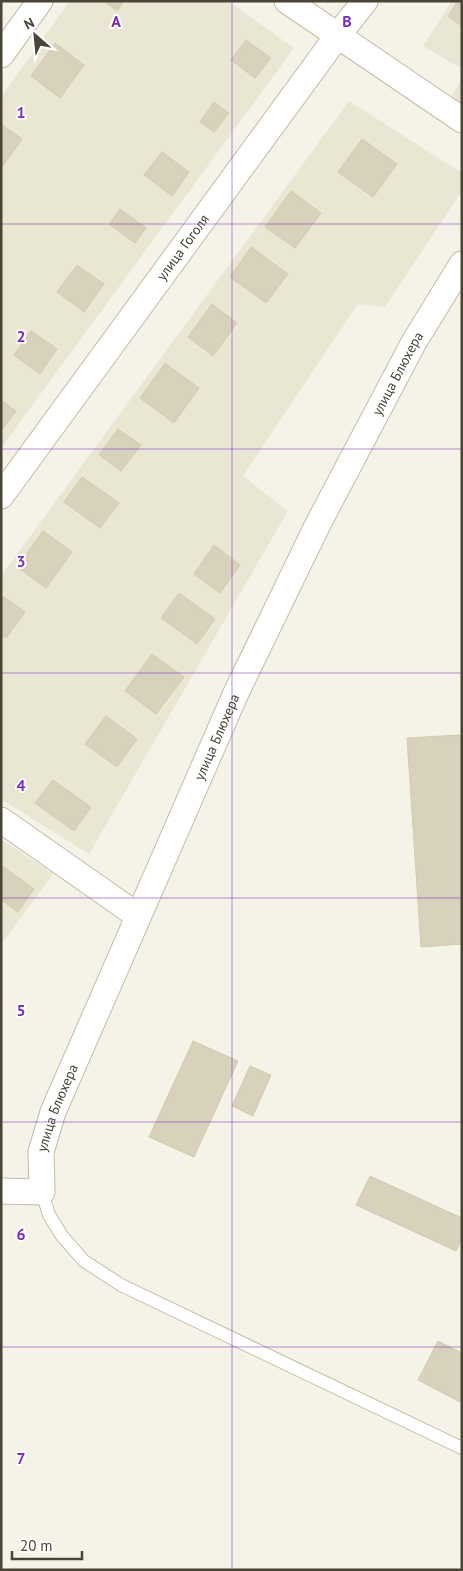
<svg xmlns="http://www.w3.org/2000/svg" width="463" height="1571" font-family="'PT Sans',sans-serif">
	<style>
		.residential { fill: #e9e6d4 }
		.building { fill: #d8d1bb; stroke: #d3cbae }
		.lines { fill: none; stroke-linecap: round; stroke-linejoin: round }
		.service-casing { stroke: #c1bda8; stroke-width: 14 }
		.minor-casing { stroke: #c1bda8; stroke-width: 27 }
		.service { stroke: #fff; stroke-width: 12 }
		.minor { stroke: #fff; stroke-width: 25 }
		.grid { fill: none; stroke: #7b2cbf; stroke-width: 1; stroke-opacity: 0.55 }
		.labels { text-anchor: middle; stroke-width: 4; stroke-linejoin: round; paint-order: stroke }
		.street-label { font-size: 14px; fill: #494435; stroke: #fff }
		.grid-label { font-size: 16px; text-anchor: middle; font-weight: bold; fill: #7b2cbf; stroke: #fff; stroke-width: 4; stroke-linejoin: round; paint-order: stroke }
	</style>
	<rect width="100%" height="100%" fill="#f5f3e7"/>
	<path class="residential" d="M70,1H228L294,48L1,448V97Z
		M452,1H462V69L423,46Z
		M462,79V123L441,112Z
		M349,101L462,173V191L385,307L358,304L243,476L288,511L89,854L1,799V576Z
		M1,839L53,874L1,945Z"/>
	<path class="building" d="M104,1H124L117,11Z
		M458,1H462V26L448,16Z
		M246,40L271,58L255,78L231,60Z
		M55,43L84,65L60,98L31,76Z
		M214,102L229,113L214,132L200,122Z
		M1,124L22,139L1,168Z
		M362,139L397,164L373,197L338,172Z
		M162,152L189,172L172,196L144,175Z
		M291,191L321,213L295,248L265,227Z
		M120,209L146,228L135,243L109,224Z
		M251,247L288,274L266,303L230,277Z
		M77,265L104,284L84,312L57,292Z
		M212,304L237,323L213,356L188,337Z
		M31,331L57,349L40,374L14,355Z
		M165,363L199,388L174,423L140,398Z
		M1,400L16,411L1,431Z
		M118,429L141,445L121,471L99,455Z
		M82,477L119,503L100,528L64,502Z
		M43,531L72,552L46,588L17,567Z
		M214,545L240,565L220,593L194,574Z
		M179,593L215,619L197,644L161,618Z
		M1,595L25,612L6,638L1,635Z
		M152,654L184,677L156,714L125,691Z
		M106,716L137,739L117,767L85,744Z
		M460,735L462,760V944L421,947L407,738Z
		M53,780L91,807L74,831L35,803Z
		M1,865L34,889L18,912L1,900Z
		M193,1041L238,1061L194,1157L149,1137Z
		M250,1066L271,1075L253,1116L232,1106Z
		M370,1176L462,1218V1238L456,1251L356,1205Z
		M438,1341L462,1353V1403L418,1380Z"/>
	<g class="lines">
		<g class="service-casing">
			<path id="service" d="M42,1192L49,1215L62,1236L84,1261L121,1285L462,1448"/>
		</g>
		<g class="minor-casing">
			<g id="minor">
				<path d="M287,1L462,120"/>
				<path d="M1,55L40,1"/>
				<path id="s1" d="M1,496L338,35L365,1"/>
				<path d="M1,820L138,916"/>
				<path id="s2" d="M1,1191L42,1192L41,1152L53,1112L236,693L318,524L414,342L462,264"/>
			</g>
		</g>
		<use href="#service" class="service"/>
		<use href="#minor" class="minor"/>
	</g>
	<path class="grid" d="M232,1V1570M1,224H462M1,449H462M1,673H462M1,898H462M1,1122H462M1,1347H462"/>
	<g class="labels">
		<g class="street-label">
			<text dy="5" stroke="none"><textPath href="#s1" startOffset="308">улица Гоголя</textPath></text>
			<text dy="5" stroke="none"><textPath href="#s2" startOffset="938">улица Блюхера</textPath></text>
			<text dy="5" stroke="none"><textPath href="#s2" startOffset="532">улица Блюхера</textPath></text>
			<text dy="5" stroke="none"><textPath href="#s2" startOffset="128">улица Блюхера</textPath></text>
		</g>
	</g>
	<g class="grid-label">
		<text x="116" y="27">A</text>
		<text x="347" y="27">B</text>
		<text x="21" y="118">1</text>
		<text x="21" y="342">2</text>
		<text x="21" y="567">3</text>
		<text x="21" y="791">4</text>
		<text x="21" y="1016">5</text>
		<text x="21" y="1240">6</text>
		<text x="21" y="1464">7</text>
	</g>
	<rect width="463" height="1571" fill="none" stroke="#494435" stroke-width="5"/>
	<g transform="translate(35 35) rotate(333)" stroke="#ffffff" stroke-width="4" paint-order="stroke">
	<path d="M0-4L9 19L0 12L-9 19Z" fill="#494435"/>
	<text y="-8" font-size="14" font-weight="bold" text-anchor="middle" fill="#494435">N</text>
	</g>
	<path d="M12 1551v8h70v-8" fill="none" stroke="#494435" stroke-width="2.5"/>
	<text x="20" y="1551" font-size="15" fill="#494435" stroke="#ffffff" stroke-width="4" paint-order="stroke">20 m</text>
</svg>
